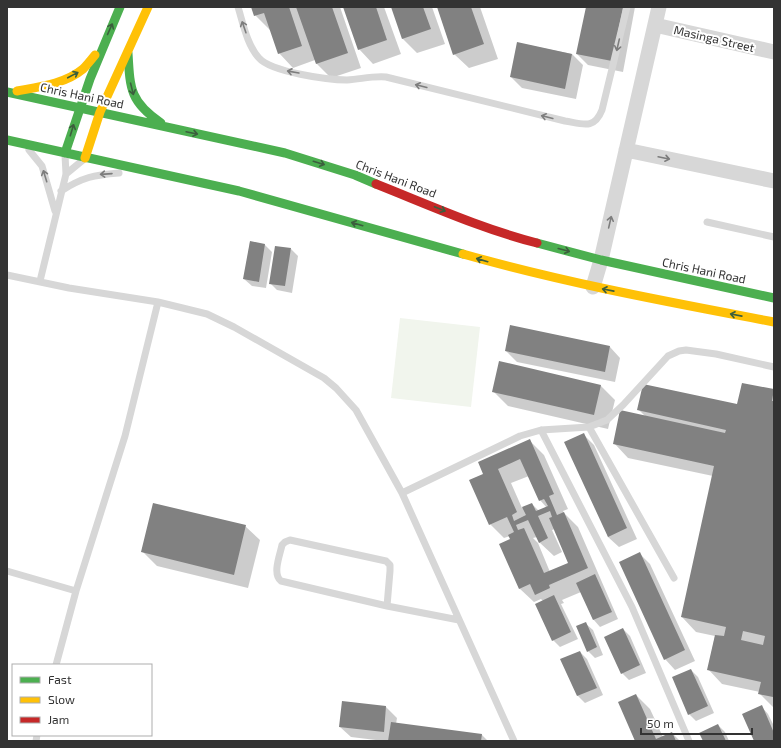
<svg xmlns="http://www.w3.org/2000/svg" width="781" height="748" font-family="'Exo 2',sans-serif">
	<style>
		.green { fill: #f1f5ed }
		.shadow { fill: #0003; fill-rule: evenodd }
		.building { fill: #818181; fill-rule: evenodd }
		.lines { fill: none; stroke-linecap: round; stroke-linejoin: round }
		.lane { stroke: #d7d7d7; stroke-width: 7 }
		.street { stroke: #d7d7d7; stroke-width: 15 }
		.fast { stroke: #4caf50; stroke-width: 9 }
		.slow { stroke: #ffc107; stroke-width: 9 }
		.jam { stroke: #c62828; stroke-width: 9 }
		.oneway { stroke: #7d7d7d }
		.oneway2 { stroke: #3c5e3d }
		.labels { text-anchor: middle; stroke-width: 4; stroke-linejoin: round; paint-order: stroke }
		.street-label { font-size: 12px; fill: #333; stroke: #fff }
	</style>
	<rect width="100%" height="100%" fill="#fff"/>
	<path class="green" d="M400,318L480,327L471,407L391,398Z"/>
	<path class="shadow" d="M252,7H340L361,68L331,78L317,64L315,60L293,68L279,53L271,29L270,30L255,15Z
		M344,7H384L401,54L373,64L359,49Z
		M392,7H432L445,44L417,53L403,39Z
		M438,7H480L498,59L469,68L454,54Z
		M587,7H635L623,72L588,65L577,54Z
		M518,43L572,54L583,65L576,99L522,88L511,77Z
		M250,242L265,245L272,252L266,288L252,286L244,279Z
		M291,249L298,256L292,293L277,290L270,283Z
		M610,347L620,358L615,382L517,362L506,351Z
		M742,384L774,391V708L760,694V692L722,684L708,669L715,636L696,632L682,617L713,476L628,458L614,443L645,416L638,409L738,406Z
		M601,386L615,400L608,429L508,406L493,391Z
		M583,434L594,445L637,539L619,547L608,537Z
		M529,440L544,455L568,509L563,511L564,513L578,527L618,619L600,627L593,619L581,592L562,600L564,603L561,604L578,639L560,647L553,640L543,601L541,599L534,602L519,588L510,536L504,538L490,524L484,474ZM529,476L540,500L547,508L539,511L532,504L522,508L511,483ZM555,529L570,563L550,572L538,543L533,538L537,537L539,542L554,556L562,552L552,530Z
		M245,526L260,540L248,588L157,566L143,552Z
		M640,554L650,564L695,661L675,670L665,659Z
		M585,623L593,630L603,655L595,658L588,651Z
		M623,629L630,636L646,673L629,680L622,673Z
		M580,652L587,659L603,695L585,703L578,696L562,660Z
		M691,670L698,677L714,713L696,721L689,714Z
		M636,695L650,709L663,737L672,733L680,741H636Z
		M343,702L386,707L397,718L396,724L482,735L488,741H384L351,737L340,727Z
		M761,706L768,714L774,726V741H755Z
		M718,725L725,732L729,741H704Z"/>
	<path class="building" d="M251,7H289L302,46L278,54L264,13L254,16Z
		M296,7H332L348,53L316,64Z
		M343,7H376L387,40L358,50Z
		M391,7H423L431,29L402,39Z
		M437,7H471L484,44L453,55Z
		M586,7H623L612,61L576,54Z
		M517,42L572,54L565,89L510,77Z
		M250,241L265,244L259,282L243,279Z
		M275,246L291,248L285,286L269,284Z
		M510,325L610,346L605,372L505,351Z
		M499,361L601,385L594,415L492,392Z
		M742,383L774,389L772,401H774V641L773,647H774V692L773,697L758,694L761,682L707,670L715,635L724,636L726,627L681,617L714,466L613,444L620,410L725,433L726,430L637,410L643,384L737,404ZM743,631L765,636L763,645L741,640Z
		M584,433L627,528L608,537L564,442Z
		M530,439L554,494L549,496L557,515L564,512L588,568L549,585L550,588L535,595L530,584L519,589L499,544L510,539L508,535L514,532L507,517L489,525L469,480L483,474L478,462ZM520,459L539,501L544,499L548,506L536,511L532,503L522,507L526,515L514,521L512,515L517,512L498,469ZM550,511L552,517L549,518L568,563L544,573L524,528L518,530L516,525L528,520L539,543L548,538L538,516Z
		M153,503L246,525L234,575L141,552Z
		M640,552L685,650L664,660L619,562Z
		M595,574L612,612L593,620L576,583Z
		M554,595L571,632L552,641L535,604Z
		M586,622L597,647L587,652L576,626Z
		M623,628L640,665L621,674L604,637Z
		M580,651L597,688L577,696L560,659Z
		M691,669L708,706L688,715L672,677Z
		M636,694L656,739L672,732L676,741H635L618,702Z
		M342,701L386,706L384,732L339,727Z
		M762,705L774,733V741H754L742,714Z
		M391,722L482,734L481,741H388Z
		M718,724L726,741H703L699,733Z"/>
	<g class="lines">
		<path class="lane" d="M238,7C243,23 247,45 259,58C271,72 328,80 347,80C362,79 371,76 386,77L565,121C583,124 594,130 602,110L627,7
			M29,150L42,166L55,211
			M66,174L83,160
			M61,191C83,177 94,175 119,173
			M707,222L774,237
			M7,275L69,288L158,302L207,314L234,327L324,378L336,388L356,410L402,493L514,741
			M40,281L66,174L65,155
			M589,427L674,578
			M541,430L632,607L689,741
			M402,493L520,436L541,430L589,427L607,420L623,405L668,356L679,351L686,350L716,354L774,367
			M7,571L76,591
			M387,606L390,571V565L386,561L290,540L285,542L282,545C280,555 272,574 281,581L387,606L459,620
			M56,665L76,591L125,436L158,302
			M36,741L37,735"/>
		<path class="street" d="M655,25L774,52
			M626,150L774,181
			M593,287L601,260L659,7"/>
		<path class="fast" d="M128,53C130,89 130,102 161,123
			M7,92L285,153L355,175L376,184
			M7,140L239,191L463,254
			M65,153L90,79L120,7
			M537,243L601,260L774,298"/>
		<path class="slow" d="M17,91C39,87 65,84 83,69C87,65 91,60 95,55
			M85,158L100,112L148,7
			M463,254C565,283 669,302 774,322"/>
		<path class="jam" d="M376,184C429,205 482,229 537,243"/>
	</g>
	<defs><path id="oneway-shaft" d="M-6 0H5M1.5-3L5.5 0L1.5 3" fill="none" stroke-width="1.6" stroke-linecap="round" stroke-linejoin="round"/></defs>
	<g class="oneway">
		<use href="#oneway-shaft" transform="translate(244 27) rotate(-109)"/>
		<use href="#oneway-shaft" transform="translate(618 45) rotate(103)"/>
		<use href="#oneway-shaft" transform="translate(293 72) rotate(-170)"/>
		<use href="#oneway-shaft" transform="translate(421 86) rotate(-166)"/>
		<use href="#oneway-shaft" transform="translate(547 117) rotate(-166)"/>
		<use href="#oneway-shaft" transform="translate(664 158) rotate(12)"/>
		<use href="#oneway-shaft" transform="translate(106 174) rotate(176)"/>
		<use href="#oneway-shaft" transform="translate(45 176) rotate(-107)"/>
		<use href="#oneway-shaft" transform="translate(610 222) rotate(-77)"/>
	</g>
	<g class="oneway2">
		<use href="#oneway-shaft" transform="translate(110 29) rotate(-66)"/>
		<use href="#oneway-shaft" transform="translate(73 75) rotate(-28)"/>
		<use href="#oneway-shaft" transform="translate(132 89) rotate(76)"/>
		<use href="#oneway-shaft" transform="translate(72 130) rotate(-73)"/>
		<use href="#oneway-shaft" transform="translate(192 133) rotate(12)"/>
		<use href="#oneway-shaft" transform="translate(319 163) rotate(17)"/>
		<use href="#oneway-shaft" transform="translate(440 209) rotate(22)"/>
		<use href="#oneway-shaft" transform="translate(357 224) rotate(-164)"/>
		<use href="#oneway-shaft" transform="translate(564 250) rotate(15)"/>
		<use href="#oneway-shaft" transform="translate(482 260) rotate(-164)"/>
		<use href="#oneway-shaft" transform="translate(608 290) rotate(-169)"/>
		<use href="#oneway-shaft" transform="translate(736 315) rotate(-169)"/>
	</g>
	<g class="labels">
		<g class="street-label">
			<text transform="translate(714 39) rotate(13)" y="4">Masinga Street</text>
			<text transform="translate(82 96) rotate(12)" y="4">Chris Hani Road</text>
			<text transform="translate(396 179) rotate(21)" y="4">Chris Hani Road</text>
			<text transform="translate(704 271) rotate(12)" y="4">Chris Hani Road</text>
		</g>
	</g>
	<rect width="781" height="748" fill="none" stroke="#333333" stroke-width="16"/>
	<rect x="12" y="664" width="140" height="72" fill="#ffffff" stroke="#adadad"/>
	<rect x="20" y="677" width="20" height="6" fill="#4caf50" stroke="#adadad"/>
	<text x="48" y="684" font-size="12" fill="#333333">Fast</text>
	<rect x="20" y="697" width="20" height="6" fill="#ffc107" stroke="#adadad"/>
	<text x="48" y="704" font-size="12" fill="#333333">Slow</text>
	<rect x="20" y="717" width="20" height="6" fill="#c62828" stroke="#adadad"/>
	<text x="48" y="724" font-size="12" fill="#333333">Jam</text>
	<path d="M641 728v6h111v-6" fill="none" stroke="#333333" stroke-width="2"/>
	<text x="647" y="728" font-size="12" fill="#333333" stroke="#ffffff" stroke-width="3" paint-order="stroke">50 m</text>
</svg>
